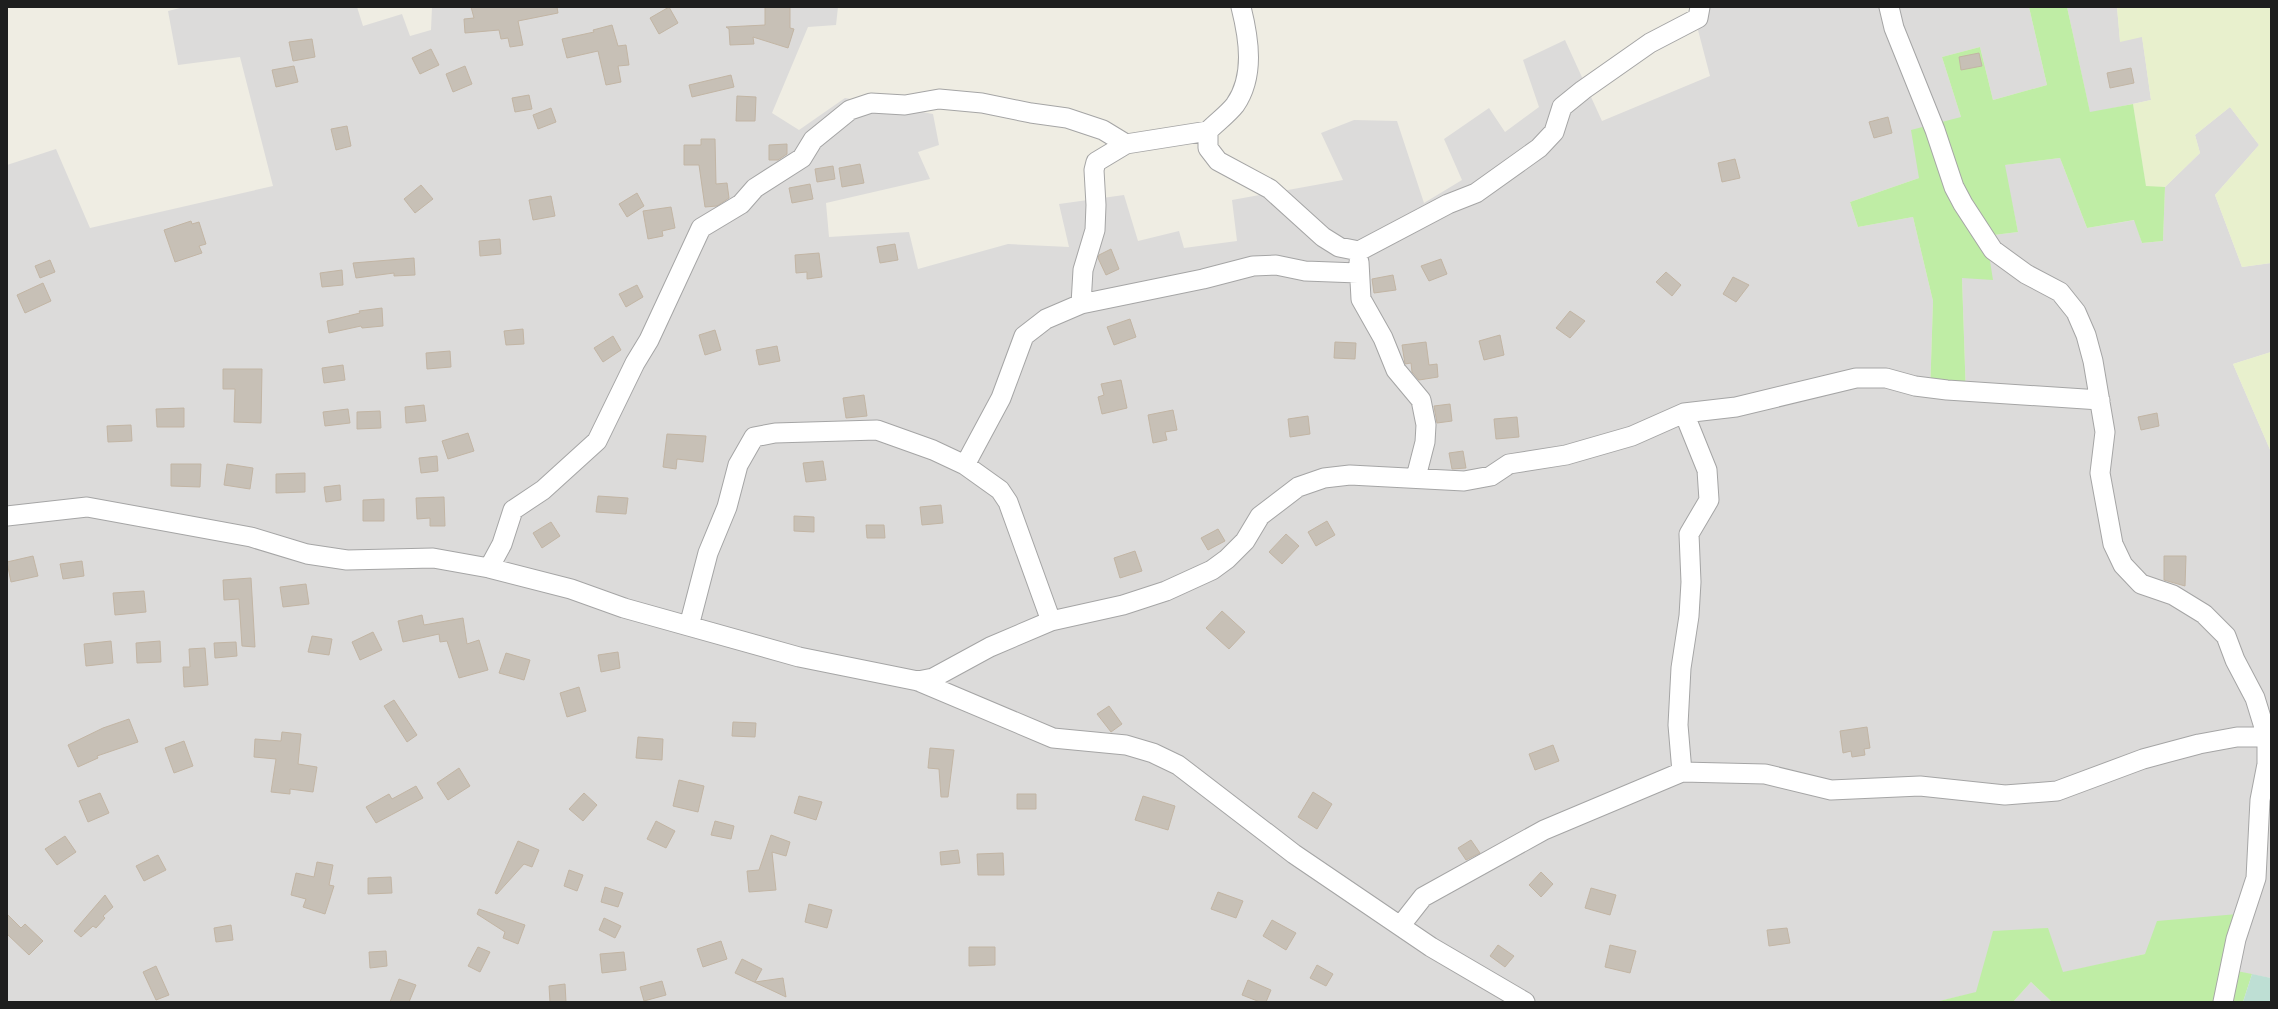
<svg xmlns="http://www.w3.org/2000/svg" width="2278" height="1009" font-family="'Exo 2',sans-serif">
	<style>
		.residential { fill: #dcdbda }
		.farmland { fill: #e8f0cd }
		.grass { fill: #bfeda5 }
		.wetland { fill: #bedfd4 }
		.building { fill: #c7c0b6; stroke: #c2b5a4 }
		.lines { fill: none; stroke-linecap: round; stroke-linejoin: round }
		.minor-casing { stroke: #a5a5a5; stroke-width: 21 }
		.minor { stroke: #fff; stroke-width: 19 }
	</style>
	<rect width="100%" height="100%" fill="#efede3"/>
	<path class="residential" d="M184,7H357L363,26L402,14L410,36L431,30L432,7H838L836,25L808,27L772,113L799,130L845,98L933,114L939,145L918,152L930,179L826,203L829,237L909,232L918,269L1008,244L1069,247L1059,204L1124,195L1138,241L1179,231L1184,248L1237,241L1232,200L1343,180L1321,133L1354,120L1397,121L1424,203L1462,180L1444,139L1489,108L1505,132L1539,107L1523,60L1565,40L1602,121L1710,76L1692,7H2029L2047,85L1993,100L1980,47L1942,57L1961,117L1919,178L1850,202L1858,227L1913,217L1933,301L1930,395L1966,396L1962,278L1986,236L2018,232L2004,165L2060,158L2087,228L2135,220L2142,243L2163,241L2165,187L2200,153L2195,135L2230,107L2259,145L2215,195L2242,267L2271,263V352L2233,364L2271,452V978L2145,954L1935,1002H7V165L56,149L90,228L273,186L240,57L178,65L168,11Z
		M2067,7H2117L2120,41L2142,36L2151,100L2090,113Z
		M2031,982L2052,1002H2013Z"/>
	<path class="farmland" d="M2117,7H2271V263L2242,267L2215,195L2259,145L2230,107L2195,135L2200,153L2165,187H2146L2133,104L2151,100L2142,37L2120,42Z
		M2271,352V452L2233,364Z"/>
	<path class="grass" d="M2029,7H2067L2090,112L2133,104L2146,186L2165,187L2163,241L2142,243L2134,220L2087,228L2060,158L2005,165L2018,232L1986,236L1993,280L1962,278L1966,397L1930,395L1933,301L1913,217L1858,227L1850,202L1919,178L1911,130L1961,117L1942,57L1980,47L1993,100L2047,85Z
		M2249,913L2237,971L2252,974L2243,1002H2052L2031,982L2013,1002H1935L1976,992L1993,931L2048,928L2063,972L2145,954L2157,921Z"/>
	<path class="wetland" d="M2252,974L2271,978V1002H2243Z"/>
	<path class="building" d="M471,7H557L558,13L518,21L523,45L510,47L508,38L501,39L499,30L465,33L464,19L474,18Z
		M669,7L678,23L659,34L650,18Z
		M765,7H790V28L794,29L788,48L753,37L754,44L730,45L729,29L726,27L765,25Z
		M612,25L618,46L626,45L629,65L618,66L621,82L606,85L598,51L567,58L562,39L594,32L593,30Z
		M312,39L315,57L293,61L289,42Z
		M431,49L439,65L420,74L412,58Z
		M1979,53L1982,66L1961,70L1959,57Z
		M294,66L298,82L276,87L272,70Z
		M465,66L472,84L453,92L446,74Z
		M2131,68L2134,83L2110,88L2107,73Z
		M731,75L734,87L692,97L689,85Z
		M529,95L532,109L515,112L512,98Z
		M737,96L756,97L755,121H736Z
		M551,108L556,122L538,129L533,115Z
		M1888,117L1892,133L1874,138L1869,122Z
		M347,126L351,146L336,150L331,129Z
		M701,139H715L716,184L727,183L729,198L717,206L705,207L699,165H684V145H701Z
		M787,144V154L778,160H769V145Z
		M1735,159L1740,178L1722,182L1718,163Z
		M860,164L864,183L842,187L839,168Z
		M833,166L835,179L817,182L815,169Z
		M810,184L813,199L792,203L789,188Z
		M421,185L433,199L415,213L404,199Z
		M637,193L644,206L627,217L619,204Z
		M551,196L555,216L533,220L529,200Z
		M671,207L675,228L662,231L663,236L648,239L643,211Z
		M191,221L192,224L199,222L206,244L199,246L202,253L175,262L164,230Z
		M500,239L501,254L480,256L479,241Z
		M895,244L898,260L880,263L877,247Z
		M1111,249L1119,269L1106,275L1098,258L1099,255Z
		M819,253L822,277L807,279V272L796,273L795,255Z
		M414,258L415,275L394,276V273L356,278L353,263Z
		M1441,259L1447,274L1429,281L1421,266Z
		M50,260L55,272L40,278L35,266Z
		M342,270L343,285L322,287L320,273Z
		M1666,272L1681,285L1672,296L1656,282Z
		M1393,275L1396,290L1374,293L1372,279Z
		M1733,277L1749,285L1736,302L1723,294Z
		M43,283L51,301L25,313L17,295Z
		M637,285L643,297L626,307L619,294Z
		M382,308L383,326L362,328L361,326L329,333L327,321L360,313L359,311Z
		M1570,311L1585,321L1570,338L1556,328Z
		M1130,319L1136,337L1114,345L1107,327Z
		M523,329L524,344L506,345L504,331Z
		M715,330L721,350L705,355L699,335Z
		M1500,335L1504,355L1484,360L1479,341Z
		M613,336L621,350L603,362L594,348Z
		M1335,342L1356,343L1355,359L1334,358Z
		M1426,342L1429,365L1437,364L1438,377L1419,380L1412,372L1411,363L1405,364L1402,345Z
		M777,346L780,361L759,365L756,350Z
		M450,351L451,367L427,369L426,353Z
		M343,365L345,380L324,383L322,368Z
		M223,369H262L261,423L234,422L235,389H223Z
		M1121,380L1127,408L1102,414L1098,397L1104,395L1101,384Z
		M864,395L867,416L846,418L843,398Z
		M1450,404L1452,421L1437,423L1434,406Z
		M424,405L426,421L406,423L405,407Z
		M184,408V427H157L156,409Z
		M348,409L350,423L325,426L323,412Z
		M1173,410L1177,430L1165,432L1167,440L1153,443L1148,415Z
		M380,411L381,428L357,429V412Z
		M2157,413L2159,426L2141,430L2138,417Z
		M1308,416L1310,434L1290,437L1288,419Z
		M1517,417L1519,437L1496,439L1494,419Z
		M131,425L132,441L108,442L107,426Z
		M468,433L474,451L448,459L442,441Z
		M667,434L706,436L703,462L677,459L676,469L663,467Z
		M1463,451L1466,468L1452,469L1449,453Z
		M437,456L438,471L421,473L419,458Z
		M823,461L826,480L806,482L803,463Z
		M171,464H201L200,487L171,486Z
		M227,464L253,468L250,489L224,485Z
		M305,473V492L276,493V474Z
		M340,485L341,500L326,502L324,487Z
		M598,496L628,498L626,514L596,512Z
		M444,497L445,526H430V518L417,519L416,498Z
		M384,499V521H363V500Z
		M941,505L943,523L922,525L920,507Z
		M794,516L814,517V532L794,531Z
		M1327,521L1335,535L1316,546L1308,532Z
		M551,522L560,536L542,548L533,533Z
		M866,525H884L885,538H867Z
		M1218,529L1225,541L1208,550L1201,538Z
		M1286,534L1299,546L1282,564L1269,552Z
		M1135,551L1142,571L1120,578L1114,558Z
		M33,556L38,576L11,582L7,562Z
		M2164,556H2186L2185,586L2164,580Z
		M82,561L84,576L63,579L60,564Z
		M251,578L255,647L242,646L239,599L224,600L223,580Z
		M306,584L309,604L283,607L280,587Z
		M144,591L146,612L115,615L113,593Z
		M1222,611L1245,632L1229,649L1206,628Z
		M422,615L424,625L463,618L467,644L479,640L488,670L459,678L447,641L440,642L439,634L403,642L398,621Z
		M373,632L382,650L360,660L352,642Z
		M312,636L332,639L329,655L308,652Z
		M111,641L113,663L86,666L84,644Z
		M160,641L161,662L137,663L136,643Z
		M236,642L237,656L215,658L214,643Z
		M205,648L208,685L184,687L183,667H190L189,649Z
		M618,652L620,668L601,672L598,655Z
		M506,653L530,660L524,680L499,673Z
		M579,687L586,711L567,717L560,693Z
		M394,700L417,735L407,742L384,706Z
		M1109,706L1122,724L1111,732L1097,714Z
		M129,719L138,742L97,756L98,758L78,767L68,745L103,728Z
		M733,722L756,723L755,737L732,736Z
		M1867,727L1870,748L1864,749L1865,755L1852,757L1851,751L1843,753L1840,731Z
		M282,732L301,734L298,764L317,767L313,792L290,789V794L271,792L276,759L254,757L255,739L281,741Z
		M638,737L663,739L662,760L636,758Z
		M184,741L193,766L174,773L165,748Z
		M1553,745L1559,761L1535,770L1529,754Z
		M930,748L954,750L948,797H941L939,769L928,768Z
		M459,768L470,786L448,800L437,783Z
		M679,780L704,786L698,812L673,806Z
		M416,786L423,798L376,823L366,807L389,794L392,799Z
		M1313,792L1332,804L1317,829L1298,817Z
		M100,793L109,813L88,822L79,801Z
		M584,793L597,805L583,821L569,809Z
		M1017,794H1036V809H1017Z
		M799,796L822,802L816,820L794,813Z
		M1143,796L1175,806L1168,830L1135,820Z
		M656,821L675,831L666,848L647,839Z
		M715,821L734,826L731,839L711,835Z
		M771,835L790,842L786,856L772,852L776,890L749,892L747,871L759,870Z
		M65,836L76,852L57,865L45,849Z
		M1471,840L1480,853L1466,860L1458,848Z
		M518,841L539,850L532,867L524,864L497,894L495,893Z
		M958,850L960,863L941,865L940,852Z
		M1003,853L1004,875H978L977,854Z
		M158,855L166,870L144,881L136,866Z
		M317,862L333,865L329,885L334,886L325,914L303,907L306,899L291,895L296,873L314,877Z
		M569,870L583,875L577,891L564,886Z
		M1541,872L1553,884L1541,897L1529,885Z
		M391,877L392,893L368,894V878Z
		M605,887L623,893L618,907L601,902Z
		M1591,888L1616,895L1610,915L1585,908Z
		M1218,892L1243,901L1236,918L1211,909Z
		M105,895L113,907L103,916L105,918L96,928L93,926L81,937L74,931Z
		M809,904L832,910L827,928L805,922Z
		M479,909L525,925L518,944L503,938L505,932L477,914Z
		M7,914L21,928L25,924L43,941L29,955L7,934Z
		M604,918L621,926L615,938L599,930Z
		M1272,920L1296,933L1286,950L1263,936Z
		M231,925L233,940L216,942L214,928Z
		M1787,928L1790,943L1769,946L1767,930Z
		M721,941L727,959L703,967L697,949Z
		M1498,945L1514,956L1505,967L1490,956Z
		M1610,945L1636,951L1630,973L1605,967Z
		M478,947L490,952L480,972L468,966Z
		M969,947H995V965L969,966Z
		M386,951L387,966L370,968L369,952Z
		M624,952L626,970L602,973L600,954Z
		M742,959L762,969L755,982L783,978L786,997L735,973Z
		M1317,965L1333,974L1326,986L1310,978Z
		M156,966L169,995L156,1000L143,972Z
		M399,979L416,985L409,1002H390Z
		M1248,980L1271,990L1266,1002H1260L1242,995Z
		M662,981L666,995L644,1001L640,987Z
		M565,984L566,1002H550L549,986Z"/>
	<g class="lines">
		<g class="minor-casing">
			<path id="minor" d="M1241,7C1249,39 1255,76 1235,105C1228,114 1217,122 1208,131V148L1218,161L1270,189L1323,237L1339,247L1359,251L1448,204L1476,193L1539,148L1554,132L1562,107L1583,90L1650,43L1698,18L1700,7
				M1889,7L1894,28L1935,130L1954,187L1963,204L1993,250L2026,274L2060,292L2076,312L2086,335L2093,361L2105,432L2100,473L2113,544L2123,565L2141,584L2173,595L2204,614L2226,636L2235,660L2255,698L2267,737V764L2260,800L2256,878L2236,939L2223,1002
				M1359,262L1361,299L1383,338L1396,370L1421,400L1426,425L1425,442L1416,477
				M1081,304L1083,270L1095,230L1096,205L1094,170L1096,162L1126,144L1208,131
				M965,465L1001,398L1024,336L1046,319L1081,304L1203,279L1253,266L1276,265L1305,271L1358,273
				M7,516L87,507L251,537L307,554L347,560L433,558L489,568L571,589L624,608L799,657L918,681L1053,738L1126,745L1153,753L1178,765L1294,854L1431,947L1525,1002
				M489,568L502,544L513,510L543,490L597,441L635,363L649,340L701,228L741,204L755,188L802,158L813,140L850,110L871,103L905,105L939,99L982,103L1031,113L1067,118L1103,130L1126,144
				M689,626L708,553L727,507L738,465L754,437L775,433L877,430L933,450L965,465L1000,490L1008,502L1051,621
				M918,681L933,678L990,647L1051,621L1123,605L1166,591L1212,570L1227,559L1245,541L1260,516L1298,487L1324,478L1350,475L1464,481L1491,476L1509,464L1566,455L1632,436L1684,413L1736,407L1856,378H1886L1915,386L1947,390L2100,400
				M1682,772L1678,725L1681,668L1689,616L1691,582L1689,534L1709,500L1707,470L1684,413
				M1401,925L1423,897L1544,830L1682,772L1765,774L1831,790L1920,786L2005,795L2057,791L2143,759L2199,744L2237,737H2267"/>
		</g>
		<use href="#minor" class="minor"/>
	</g>
	<rect width="2278" height="1009" fill="none" stroke="#1e1e1e" stroke-width="16"/>
</svg>
